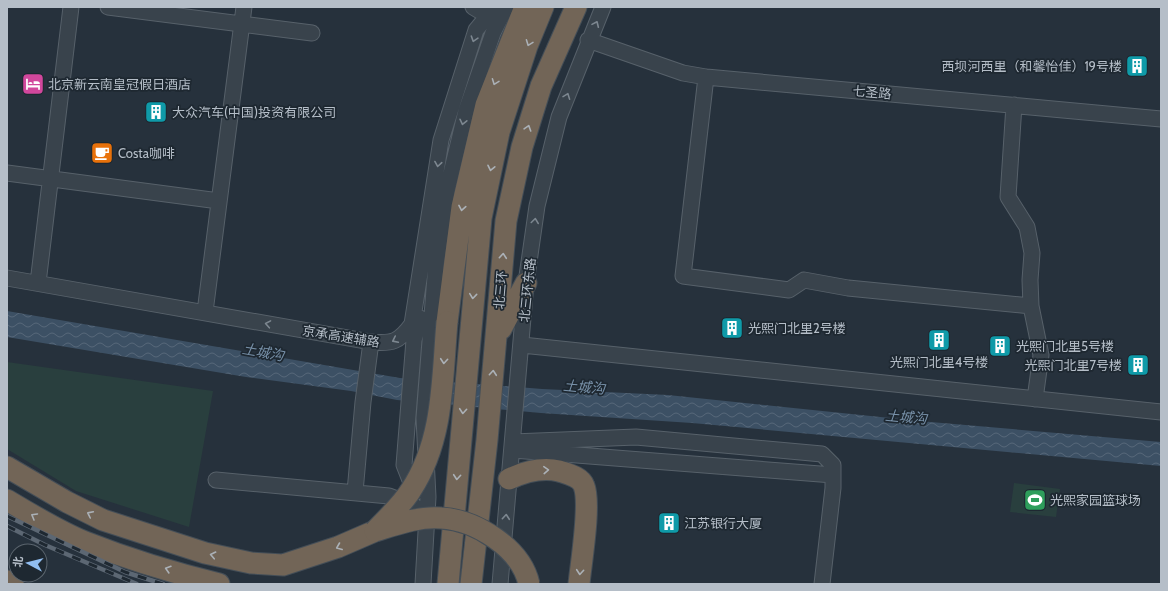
<svg xmlns="http://www.w3.org/2000/svg" width="1168" height="591" font-family="Cabin,'Noto Sans SC',sans-serif">
	<style>
		.green { fill: #293f3e }
		.water { fill: url(#water-waves) }
		.lines { fill: none; stroke-linecap: round; stroke-linejoin: round }
		.minor-casing { stroke: #57616a; stroke-width: 17 }
		.highway-casing { stroke: #444e57; stroke-width: 23 }
		.minor { stroke: #39434c; stroke-width: 15 }
		.highway { stroke: #726557; stroke-width: 21 }
		.rail-casing { stroke: #5c6773; stroke-width: 4.5 }
		.rail { stroke: #1e2831; stroke-width: 3; stroke-dasharray: 9; stroke-linecap: butt }
		.highway-bridge-casing { stroke: #444e57; stroke-width: 23; stroke-linecap: butt }
		.highway-bridge { stroke: #726557; stroke-width: 21 }
		.oneway { stroke: #7d8790 }
		.oneway2 { stroke: #abb1b7 }
		.labels { text-anchor: middle; stroke-width: 3.5; stroke-linejoin: round; paint-order: stroke }
		.poi-label { font-size: 13px; fill: #b5bec8; stroke: #1e2831; text-anchor: start }
		.street-label { font-size: 13px; fill: #b5bec8; stroke: #1e2831 }
		.water-label { font-size: 14px; font-style: italic; fill: #7891a9; stroke: #1e2831 }
	</style>
	<defs>
		<pattern id="water-waves" width="16" height="10" patternUnits="userSpaceOnUse"><rect width="16" height="10" fill="#3c5064"/><path d="M0 5q4-4 8 0t8 0" fill="none" stroke="#566779"/></pattern>
	</defs>
	<rect width="100%" height="100%" fill="#26313c"/>
	<path class="green" d="M7,362L213,391L189,527L76,491L7,449Z
		M1014,483L1060,489L1056,517L1010,512Z"/>
	<path class="water" d="M7,311L400,378L542,389L668,395L919,421L1161,442V466L692,423L541,413L397,400L351,391L246,377L7,337Z"/>
	<g class="lines">
		<g class="minor-casing">
			<path id="minor" d="M108,7L312,33
				M473,7L488,16
				M588,40L683,73L706,77L1161,119
				M706,77L683,276L789,290L804,280L848,288L1031,306L1041,355L1035,399
				M1014,105L1008,197L1027,227L1032,253L1030,280L1031,306
				M7,173L219,201
				M7,278L371,342C392,344 399,342 412,324L441,140L476,30L495,7
				M38,283L71,7
				M205,312L244,7
				M522,345L1161,412
				M513,442L636,437L822,454L833,465V488L822,584
				M513,450L833,475
				M216,480L389,496L413,505L420,510
				M355,492L363,402L371,342
				M415,493L404,465L414,340L420,318
				M423,584L428,497L424,418L436,264L447,190L466,111L493,33L506,7
				M500,584L526,283L537,206L559,117L603,7"/>
		</g>
		<g class="highway-casing">
			<path id="highway" d="M447,322L462,207L486,105L525,7
				M501,329L526,283
				M7,467L67,502L103,520L205,553L251,563L283,565L338,547L375,531
				M509,479C524,472 542,467 559,471C568,474 581,477 584,486C591,504 581,563 579,584
				M7,500C32,515 58,531 85,542C128,559 174,573 219,584
				M7,581L13,584
				M448,584L481,218L499,132L527,46L543,7
				M471,584L487,440L506,221L522,147L541,86L576,7"/>
		</g>
		<use href="#minor" class="minor"/>
		<use href="#highway" class="highway"/>
		<g class="rail-casing">
			<path id="rail" d="M7,516L125,572L163,584
				M7,526L45,545L137,584"/>
		</g>
		<use href="#rail" class="rail"/>
		<g class="highway-bridge-casing">
			<path id="highway-bridge" d="M375,531C387,518 402,505 411,490C444,440 442,379 447,322
				M375,531C395,525 419,516 441,518C476,520 521,548 529,584"/>
		</g>
		<use href="#highway-bridge" class="highway-bridge"/>
	</g>
	<defs><path id="oneway-chevron" d="M-2-3.5L2.5 0L-2 3.5" fill="none" stroke-width="1.6" stroke-linecap="round" stroke-linejoin="round"/></defs>
	<g class="oneway">
		<use href="#oneway-chevron" transform="translate(596 24) rotate(-66)"/>
		<use href="#oneway-chevron" transform="translate(474 39) rotate(108)"/>
		<use href="#oneway-chevron" transform="translate(567 96) rotate(-69)"/>
		<use href="#oneway-chevron" transform="translate(463 122) rotate(103)"/>
		<use href="#oneway-chevron" transform="translate(438 164) rotate(99)"/>
		<use href="#oneway-chevron" transform="translate(535 221) rotate(-82)"/>
		<use href="#oneway-chevron" transform="translate(268 324) rotate(-170)"/>
		<use href="#oneway-chevron" transform="translate(395 340) rotate(154)"/>
		<use href="#oneway-chevron" transform="translate(506 517) rotate(-85)"/>
	</g>
	<g class="oneway2">
		<use href="#oneway-chevron" transform="translate(529 43) rotate(111)"/>
		<use href="#oneway-chevron" transform="translate(495 82) rotate(111)"/>
		<use href="#oneway-chevron" transform="translate(528 128) rotate(-72)"/>
		<use href="#oneway-chevron" transform="translate(491 168) rotate(102)"/>
		<use href="#oneway-chevron" transform="translate(462 208) rotate(100)"/>
		<use href="#oneway-chevron" transform="translate(503 256) rotate(-85)"/>
		<use href="#oneway-chevron" transform="translate(473 296) rotate(96)"/>
		<use href="#oneway-chevron" transform="translate(444 361) rotate(95)"/>
		<use href="#oneway-chevron" transform="translate(493 373) rotate(-85)"/>
		<use href="#oneway-chevron" transform="translate(463 411) rotate(95)"/>
		<use href="#oneway-chevron" transform="translate(546 470) rotate(-3)"/>
		<use href="#oneway-chevron" transform="translate(457 477) rotate(95)"/>
		<use href="#oneway-chevron" transform="translate(90 514) rotate(-154)"/>
		<use href="#oneway-chevron" transform="translate(34 516) rotate(-150)"/>
		<use href="#oneway-chevron" transform="translate(339 547) rotate(158)"/>
		<use href="#oneway-chevron" transform="translate(213 555) rotate(-168)"/>
		<use href="#oneway-chevron" transform="translate(168 569) rotate(-163)"/>
		<use href="#oneway-chevron" transform="translate(580 572) rotate(95)"/>
	</g>
	<defs>
		<g id="building-square" transform="scale(1.15)"><rect x="-9" y="-9" width="18" height="18" rx="4" fill="#0f9aa8" stroke="#1e2831"/><path d="M-4-6H4V6H1V3H-1V6H-4ZM-2.5-4.3h1.7v1.8h-1.7ZM.8-4.3h1.7v1.8H.8ZM-2.5-1h1.7V.8h-1.7ZM.8-1h1.7V.8H.8Z" fill="#fff"/></g>
		<g id="hotel-square" transform="scale(1.15)"><rect x="-9" y="-9" width="18" height="18" rx="4" fill="#d1479c" stroke="#1e2831"/><path d="M-6-4.5h1.5V1H6V5H4.5V3h-9V5H-6ZM-4 0a1.8 1.8 0 1 1 3.6 0ZM.5 0V-2.5h3Q6-2.5 6 0Z" fill="#fff"/></g>
		<g id="cafe-square" transform="scale(1.15)"><rect x="-9" y="-9" width="18" height="18" rx="4" fill="#e8710a" stroke="#1e2831"/><path d="M-5.5-4.5H6V0H3Q3 3.5 0 3.5H-2.5Q-5.5 3.5-5.5 0ZM3-3.2v2h1.7v-2ZM-6 4.5H4V6H-6Z" fill="#fff"/></g>
		<g id="stadium-square" transform="scale(1.15)"><rect x="-9" y="-9" width="18" height="18" rx="4" fill="#2e9e5b" stroke="#1e2831"/><path d="M0-5a6.5 5 0 1 0 0 10a6.5 5 0 1 0 0-10ZM-3.5-1.8h7v3.6h-7Z" fill="#fff"/></g>
	</defs>
	<g fill-rule="evenodd">
		<use href="#building-square" x="1137" y="66"/>
		<use href="#hotel-square" x="33" y="84"/>
		<use href="#building-square" x="156" y="112"/>
		<use href="#cafe-square" x="102" y="153"/>
		<use href="#building-square" x="732" y="328"/>
		<use href="#building-square" x="939" y="340"/>
		<use href="#building-square" x="1000" y="346"/>
		<use href="#building-square" x="1138" y="365"/>
		<use href="#stadium-square" x="1035" y="500"/>
		<use href="#building-square" x="669" y="523"/>
	</g>
	<g class="labels">
		<g class="poi-label">
			<text x="1122" y="71" text-anchor="end">西坝河西里（和馨怡佳）19号楼</text>
			<text x="48" y="89">北京新云南皇冠假日酒店</text>
			<text x="172" y="117">大众汽车(中国)投资有限公司</text>
			<text x="118" y="158">Costa咖啡</text>
			<text x="748" y="333">光熙门北里2号楼</text>
			<text x="1016" y="351">光熙门北里5号楼</text>
			<text x="939" y="367" text-anchor="middle">光熙门北里4号楼</text>
			<text x="1122" y="370" text-anchor="end">光熙门北里7号楼</text>
			<text x="1050" y="505">光熙家园篮球场</text>
			<text x="684" y="528">江苏银行大厦</text>
		</g>
		<g class="street-label">
			<text transform="translate(872 92) rotate(5)" y="5">七圣路</text>
			<text transform="translate(500 290) rotate(-85)" y="5">北三环</text>
			<text transform="translate(527 290) rotate(-84)" y="5">北三环东路</text>
			<text transform="translate(341 336) rotate(9)" y="5">京承高速辅路</text>
		</g>
		<g class="water-label">
			<text transform="translate(263 352) rotate(10)" y="5">土城沟</text>
			<text transform="translate(584 387) rotate(5)" y="5">土城沟</text>
			<text transform="translate(906 417) rotate(5)" y="5">土城沟</text>
		</g>
	</g>
	<rect width="1168" height="591" fill="none" stroke="#b5bec8" stroke-width="16"/>
	<g transform="translate(28 563) rotate(277)"><circle r="19" fill="#1e2831" stroke="#5a646d"/>
	<path d="M0-3L7 15L0 10L-7 15Z" fill="#91bef1"/>
	<text y="-6" font-size="11" font-weight="bold" text-anchor="middle" fill="#b5bec8">北</text>
	</g>
</svg>
